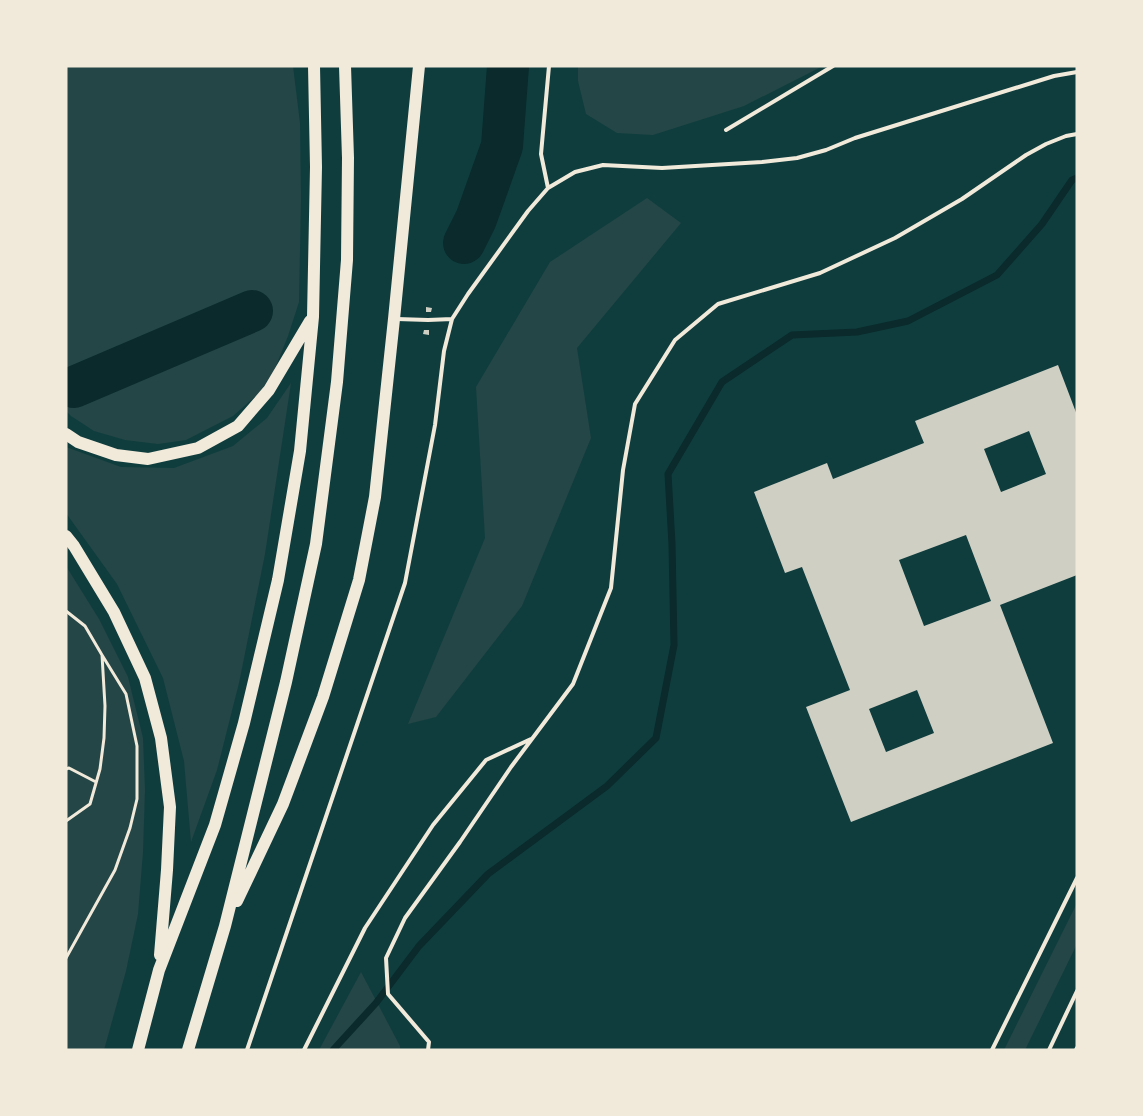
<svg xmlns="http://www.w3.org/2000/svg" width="1143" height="1116" font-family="Literata,serif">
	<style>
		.green { fill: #244646 }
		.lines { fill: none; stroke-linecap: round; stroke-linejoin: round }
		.stream { stroke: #0a2a2b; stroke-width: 7 }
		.river { stroke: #0a2a2b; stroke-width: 42 }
		.building { fill: #cfcfc3; fill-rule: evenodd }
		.path { stroke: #f1e9da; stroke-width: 3 }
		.service { stroke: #f1e9da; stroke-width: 4 }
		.primary { stroke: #f1e9da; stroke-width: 12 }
	</style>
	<rect width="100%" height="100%" fill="#0f3d3e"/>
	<path class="green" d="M66,66H293L300,123L301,197L299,302L288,336L274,371L259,393L233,416L186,440L158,444L125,440L94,431L71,416L66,411Z
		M578,66H823L744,106L653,135L617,133L586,114L578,81Z
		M647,198L681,223L577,348L591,438L522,606L436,717L408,724L485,538L476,387L550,262Z
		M291,383L265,554L239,683L217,770L191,842L184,761L163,678L117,584L66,513V447L121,467L174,468L233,446L267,418Z
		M66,566L99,619L128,677L143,738L145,790L143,852L138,914L126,971L104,1050H66Z
		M1077,903V944L1025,1050H1004Z
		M361,972L400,1046V1050H319Z"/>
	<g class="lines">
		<path class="stream" d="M333,1050L376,1003L419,946L488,874L607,786L656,738L674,645L672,544L668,474L722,382L792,335L857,332L908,321L997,275L1042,224L1072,180L1077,178"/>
		<path class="river" d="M464,243L476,219L502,146L508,66
			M74,387L252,311"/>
	</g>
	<path class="building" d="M426,307L432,308L431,312H426Z
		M424,330H429V335L423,334Z
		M1058,365L1077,415V575L1000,605L1053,743L851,822L806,707L850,690L802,567L785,573L754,492L827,463L833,479L924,443L915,421ZM1029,431L1046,474L1001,492L984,449ZM966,535L991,601L924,626L899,560ZM917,690L934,733L886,752L869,709Z"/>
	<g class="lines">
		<path class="path" d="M66,611L85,626L102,655L105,706L104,738L100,769L90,804L66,821
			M66,769L69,768L96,782
			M66,958L115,870L130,828L137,799V746L126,694L102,655"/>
		<path class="service" d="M726,130L833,66
			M548,188L541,154L549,66
			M397,319L428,320L452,319
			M247,1050L405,583L435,425L444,351L452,319L468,294L528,211L548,188L575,172L603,165L662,168L762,162L797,158L826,150L855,138L1054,76L1077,72
			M304,1050L365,928L433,825L486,760L531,739
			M428,1050L429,1042L388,994L386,958L405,918L460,842L511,767L573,684L611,588L623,470L635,404L675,340L718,304L820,273L895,238L962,199L1026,155L1046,144L1066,136L1077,134
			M992,1050L1077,878
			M1049,1050L1077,991
			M1076,1050L1077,1048"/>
		<path class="primary" d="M66,434L78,442L116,455L148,459L198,448L238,426L269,390L310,321
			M66,536L74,546L114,612L145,678L161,738L170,807L167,870L160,955
			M237,901L283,804L323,697L359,580L375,497L394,319L419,66
			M138,1050L159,970L215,825L244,723L278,580L300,451L313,317L316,167L314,66
			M188,1050L225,926L286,682L316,544L337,382L347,260L348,158L345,66"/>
	</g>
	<rect width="1143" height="1116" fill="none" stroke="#f1e9da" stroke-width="135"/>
</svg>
